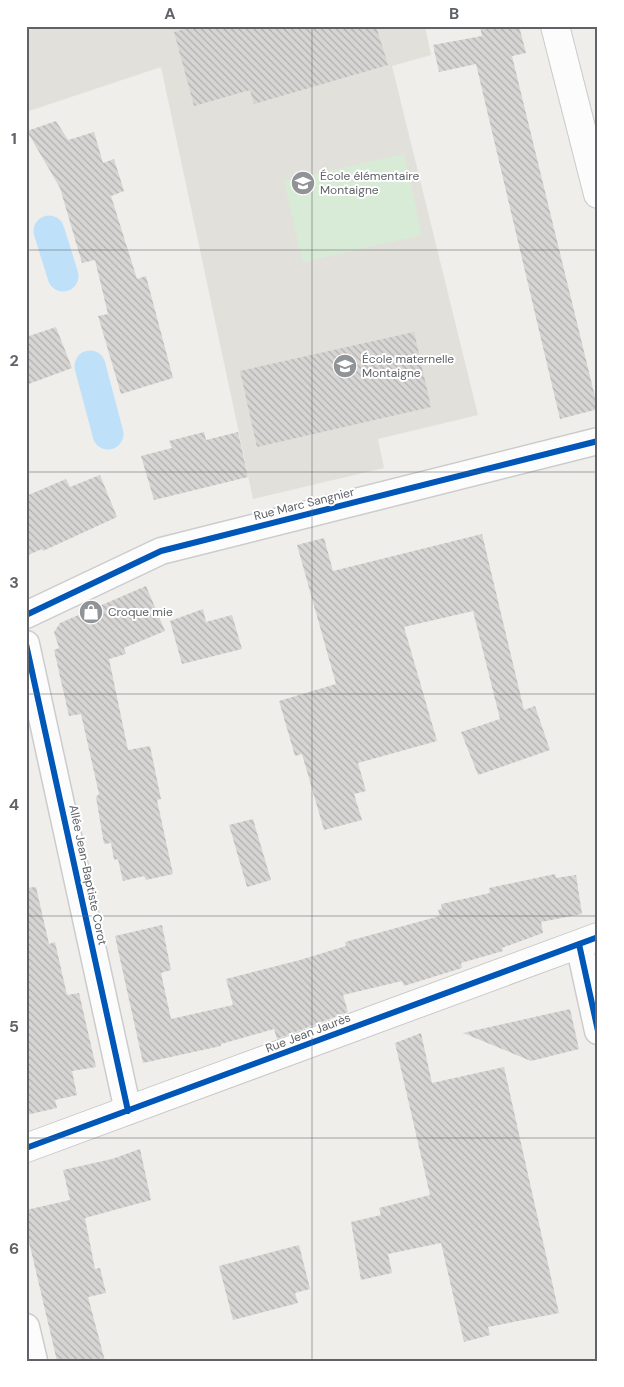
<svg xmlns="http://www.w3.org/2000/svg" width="624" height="1387" font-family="'DM Sans',sans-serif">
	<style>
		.education { fill: #e2e0da }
		.park { fill: #d8ebd6 }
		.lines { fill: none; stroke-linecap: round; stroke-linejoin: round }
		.canal { stroke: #bfe0f9; stroke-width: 31 }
		.building { fill: url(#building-back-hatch) }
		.street-casing { stroke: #cbcccc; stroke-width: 29 }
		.secondary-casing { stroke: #cacacb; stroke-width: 30 }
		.street { stroke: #fdfcfc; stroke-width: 26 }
		.secondary { stroke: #fdfcfc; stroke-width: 28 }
		.cycleway-casing { stroke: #fff; stroke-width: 9 }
		.cycleway { stroke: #0057b8; stroke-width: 6 }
		.grid { fill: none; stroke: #5f6368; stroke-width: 1; stroke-opacity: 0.55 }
		.labels { text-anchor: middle; stroke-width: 4; stroke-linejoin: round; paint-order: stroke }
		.poi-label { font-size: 12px; fill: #5f6368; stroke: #fff; text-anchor: start }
		.street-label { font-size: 12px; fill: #5f6368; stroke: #fff }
		.neatline { fill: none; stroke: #5f6368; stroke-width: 2 }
		.grid-label { font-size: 16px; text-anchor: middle; font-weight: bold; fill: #5f6368 }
	</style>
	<defs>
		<pattern id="building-back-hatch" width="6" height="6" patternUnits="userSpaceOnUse" patternTransform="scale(1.25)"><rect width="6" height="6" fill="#d6d5d3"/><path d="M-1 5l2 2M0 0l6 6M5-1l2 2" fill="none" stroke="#b1b0af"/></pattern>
	</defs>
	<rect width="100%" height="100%" fill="#efeeea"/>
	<path class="education" d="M42,26H425L431,55L392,66L478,415L378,439L384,468L253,499L161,67L26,112V31Z"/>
	<path class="park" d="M404,154L422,235L303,262L284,181Z"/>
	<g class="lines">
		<path class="canal" d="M49,231L63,276
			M90,366L108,434"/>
	</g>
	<path class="building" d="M195,26H376L388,65L254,104L250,90L194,106L174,32Z
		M480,26H519L526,53L512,56L598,409L560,419L476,64L439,72L433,45L482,36Z
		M56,121L68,140L94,132L103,163L114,159L124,191L111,196L137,279L146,276L173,378L121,394L98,316L108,314L95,260L82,263L60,188L27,131Z
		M56,327L72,368L26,385V337Z
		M414,332L431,407L257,447L240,371Z
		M204,432L206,440L238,432L248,477L154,500L141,456L172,448L169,441Z
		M100,475L117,517L43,551L42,549L26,556V496L66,479L70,487Z
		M482,534L524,710L535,706L550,750L478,775L461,732L500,719L473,611L404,627L437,741L358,763L366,791L354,794L362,820L324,830L302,754L295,756L279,701L336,684L297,545L324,538L333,571Z
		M146,586L165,631L124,648L126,654L109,659L128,750L150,746L161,799L157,800L173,874L146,880L144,876L123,881L118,859L114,860L111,843L104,844L96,797L99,794L81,714L69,716L54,650L59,648L54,632L60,623Z
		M203,609L206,622L232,615L242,649L182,664L170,621Z
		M253,819L271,880L247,887L229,825Z
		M555,874L556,878L576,875L582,914L541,922L543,933L502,948L503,951L461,963L462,968L404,986L402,981L343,995L348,1012L277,1039L274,1029L221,1044V1046L143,1063L115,936L162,925L171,970L161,973L171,1019L233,1005L226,979L300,960L346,946L345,942L440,916L438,910L442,909L441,904L490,893L489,888Z
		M36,887L49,944L55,942L67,995L79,993L96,1067L72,1071L77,1095L55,1100L57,1108L26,1115V888Z
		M570,1009L579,1049L531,1061L463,1033Z
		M421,1033L432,1083L504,1067L559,1313L488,1327L490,1335L464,1342L441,1243L388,1254L392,1273L361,1280L351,1222L381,1215L379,1208L430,1195L395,1043Z
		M140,1149L151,1200L85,1218L95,1269L100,1268L106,1293L88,1297L105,1361H57L26,1229V1210L70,1200L63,1170L112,1159Z
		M299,1245L310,1289L295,1293L298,1303L233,1320L219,1266Z"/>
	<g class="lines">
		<g class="street-casing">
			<path id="street" d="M26,615L161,551L598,441
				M26,644L128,1111
				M579,944L598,1031
				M26,1327L34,1361"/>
		</g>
		<g class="secondary-casing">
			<path id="secondary" d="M555,26L598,194
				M26,1148L598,937"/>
		</g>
		<use href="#street" class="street"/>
		<use href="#secondary" class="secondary"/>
		<g class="cycleway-casing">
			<path id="cycleway" d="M26,615L161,551L598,441
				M26,644L128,1111
				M579,944L598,1031
				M26,1148L598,937"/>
		</g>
		<use href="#cycleway" class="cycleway"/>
	</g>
	<path class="grid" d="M312,26V1361M26,250H598M26,472H598M26,694H598M26,916H598M26,1138H598"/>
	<defs>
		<g id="school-disc" transform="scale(1.25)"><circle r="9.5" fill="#919496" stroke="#fff"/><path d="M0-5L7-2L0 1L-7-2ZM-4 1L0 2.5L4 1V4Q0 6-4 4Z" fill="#fff"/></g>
		<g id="shop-disc" transform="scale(1.25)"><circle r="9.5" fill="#919496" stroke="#fff"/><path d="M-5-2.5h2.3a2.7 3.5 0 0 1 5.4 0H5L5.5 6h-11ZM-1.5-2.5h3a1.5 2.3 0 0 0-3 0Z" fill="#fff"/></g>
	</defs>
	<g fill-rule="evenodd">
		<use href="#school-disc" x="303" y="183"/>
		<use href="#school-disc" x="345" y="366"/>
		<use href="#shop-disc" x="91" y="612"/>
	</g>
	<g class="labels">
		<g class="poi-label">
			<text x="320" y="180">École élémentaire<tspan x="320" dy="14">Montaigne</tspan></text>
			<text x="362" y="363">École maternelle<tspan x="362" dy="14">Montaigne</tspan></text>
			<text x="108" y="616">Croque mie</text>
		</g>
		<g class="street-label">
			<text transform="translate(304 504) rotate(-14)" y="4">Rue Marc Sangnier</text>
			<text transform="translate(88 875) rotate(78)" y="4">Allée Jean-Baptiste Corot</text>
			<text transform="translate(308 1033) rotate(-21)" y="4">Rue Jean Jaurès</text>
		</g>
	</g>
	<rect width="624" height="1387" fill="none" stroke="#ffffff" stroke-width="55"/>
	<rect x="28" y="28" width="568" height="1332" class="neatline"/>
	<g class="grid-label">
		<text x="170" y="19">A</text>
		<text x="454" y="19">B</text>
		<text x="14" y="144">1</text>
		<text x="14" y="366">2</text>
		<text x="14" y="588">3</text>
		<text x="14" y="810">4</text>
		<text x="14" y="1032">5</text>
		<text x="14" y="1254">6</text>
	</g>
</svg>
